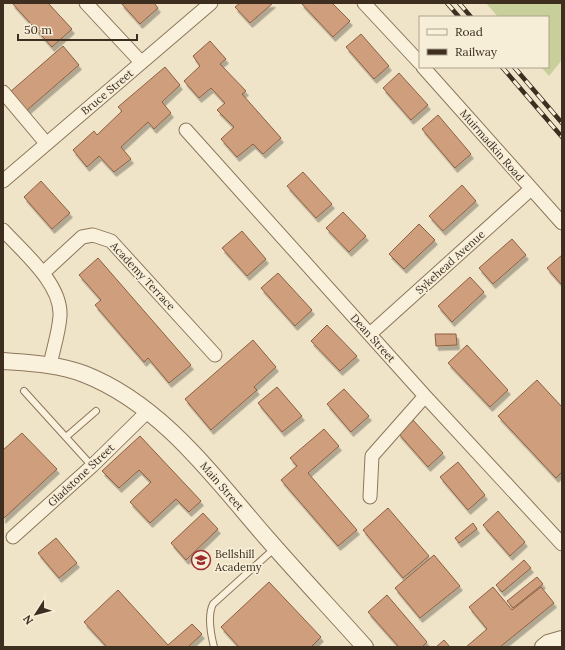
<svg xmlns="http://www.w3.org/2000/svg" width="565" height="650" font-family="Lora,serif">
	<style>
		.green { fill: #c9cf9b }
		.building { fill: #cf9f7d; stroke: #8d5f41; filter: url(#shadow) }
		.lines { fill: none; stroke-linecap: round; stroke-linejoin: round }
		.service-casing { stroke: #8d765c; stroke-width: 8 }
		.minor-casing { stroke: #8d765c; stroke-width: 15 }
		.tertiary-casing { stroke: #8d765c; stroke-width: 18 }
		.service { stroke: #faf1dc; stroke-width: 6 }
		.minor { stroke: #faf1dc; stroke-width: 13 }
		.tertiary { stroke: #faf1dc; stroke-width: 16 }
		.rail-casing { stroke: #3d2e20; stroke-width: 4.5 }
		.rail { stroke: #f7eed8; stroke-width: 3; stroke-dasharray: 9; stroke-linecap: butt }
		.labels { text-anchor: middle; stroke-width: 3.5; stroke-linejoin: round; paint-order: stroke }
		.street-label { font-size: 11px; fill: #3d2e20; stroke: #f7eed8 }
		.poi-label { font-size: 11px; fill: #3d2e20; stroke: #f7eed8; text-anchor: start }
	</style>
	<defs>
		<filter id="shadow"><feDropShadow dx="2.5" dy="4.5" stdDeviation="0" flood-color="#0004"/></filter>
	</defs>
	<rect width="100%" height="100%" fill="#f0e4c8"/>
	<path class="green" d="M486,3H562V60L549,76L541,67H548V17H498Z"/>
	<path class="building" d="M12,3H48L72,29L52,47Z
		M121,3H154L158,8L140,24Z
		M240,3H273L250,23L235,7Z
		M301,3H332L350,21L333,37Z
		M361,34L389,66L374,79L346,47Z
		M210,41L226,59L220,64L246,91L242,94L281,138L263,154L253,144L237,157L221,139L234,127L217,110L225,103L211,88L199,98L184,81L200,66L193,56Z
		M63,46L79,65L26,111L10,92Z
		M165,67L180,85L162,102L171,113L154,129L148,122L121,147L131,159L114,172L99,156L87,167L73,150L94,131L97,135L122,111L118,107Z
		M399,73L428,105L411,120L383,88Z
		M438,115L471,154L455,168L422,129Z
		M303,172L332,204L316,218L287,186Z
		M41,181L70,213L52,229L24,197Z
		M462,185L476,201L443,231L429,216Z
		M343,212L366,236L349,252L326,228Z
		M419,224L435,240L404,269L389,254Z
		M242,231L266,259L247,276L222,248Z
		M512,239L526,255L493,284L479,268Z
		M562,255V285L547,268Z
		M98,258L191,365L169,383L148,358L144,362L95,305L101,300L79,275Z
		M278,273L312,310L295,326L261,288Z
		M470,277L484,292L452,322L438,306Z
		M327,325L357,356L340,371L311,341Z
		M435,334H456L457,345L436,346Z
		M253,340L276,367L254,387L257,390L211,430L185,399Z
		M467,345L508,390L490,407L448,363Z
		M537,380L562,407V472L556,478L498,416Z
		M277,387L302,416L282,432L258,403Z
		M344,389L369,416L351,432L327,404Z
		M413,420L443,453L428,467L398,433Z
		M324,429L339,446L308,473L357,530L338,546L281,480L297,466L290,458Z
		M22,433L57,469L3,519V450Z
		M140,436L201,501L189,512L176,499L150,523L130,502L151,482L139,470L119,488L102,471Z
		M458,462L485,495L468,510L440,477Z
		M388,508L429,556L403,578L363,530Z
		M498,511L525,542L510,556L483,525Z
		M203,513L218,529L186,560L171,543Z
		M473,523L477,529L459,543L455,538Z
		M56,538L77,563L59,578L38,553Z
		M434,555L460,586L420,618L395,588Z
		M524,560L531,568L502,592L496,585Z
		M537,577L543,584L513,608L507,601Z
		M269,582L321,637L311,647H239L221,627Z
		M493,587L512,610L541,587L554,603L500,647H466L487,629L469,607Z
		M118,590L168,645L192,624L202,634L188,647H107L84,622Z
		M387,595L427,642L422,647H399L368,612Z
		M444,640L450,647H436Z"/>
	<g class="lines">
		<g class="service-casing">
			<path id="service" d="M24,391L92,466
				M66,437L96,411
				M214,647C211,635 207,616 213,604L275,548"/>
		</g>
		<g class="minor-casing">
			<path id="minor" d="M86,3L141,62
				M364,3L420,63
				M423,67L562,223
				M3,92L46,143
				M186,130L425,396L562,544
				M3,181L211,3
				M3,230C23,252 62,284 60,316C59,332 53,350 50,365
				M43,273L82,237L93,235L111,241L215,355
				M370,334L531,189
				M370,497L372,456L425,396
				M13,537L92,466L147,412"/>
		</g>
		<g class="tertiary-casing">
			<path id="tertiary" d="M3,361C30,363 58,364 84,374C161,404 213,476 265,536C298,574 332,610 365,647
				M543,647L548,643L562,639"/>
		</g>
		<use href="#service" class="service"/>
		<use href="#minor" class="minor"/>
		<use href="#tertiary" class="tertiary"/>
		<g class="rail-casing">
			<path id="rail" d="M447,3L459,17
				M459,3L471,17
				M502,67L562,137
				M514,67L562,123"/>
		</g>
		<use href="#rail" class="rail"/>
	</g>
	<defs>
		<g id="school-ring" transform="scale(1)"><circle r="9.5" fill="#f7eed8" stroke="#9e2a2b" stroke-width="1.5"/><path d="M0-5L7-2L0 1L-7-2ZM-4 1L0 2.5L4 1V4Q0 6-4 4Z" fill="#9e2a2b"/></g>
	</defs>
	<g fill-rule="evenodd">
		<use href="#school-ring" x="201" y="560"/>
	</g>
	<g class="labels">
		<g class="street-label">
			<text transform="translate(107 92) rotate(-40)" y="4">Bruce Street</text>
			<text transform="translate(492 145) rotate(49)" y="4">Muirmadkin Road</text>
			<text transform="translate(450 262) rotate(-42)" y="4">Sykehead Avenue</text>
			<text transform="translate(143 276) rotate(47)" y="4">Academy Terrace</text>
			<text transform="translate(373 338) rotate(48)" y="4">Dean Street</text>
			<text transform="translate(81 475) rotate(-43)" y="4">Gladstone Street</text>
			<text transform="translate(222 486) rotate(49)" y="4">Main Street</text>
		</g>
		<g class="poi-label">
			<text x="215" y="558">Bellshill<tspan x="215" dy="13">Academy</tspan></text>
		</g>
	</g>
	<rect width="565" height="650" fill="none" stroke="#3d2e20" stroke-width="8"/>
	<rect x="419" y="16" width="130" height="52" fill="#f7eed8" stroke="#ada18e"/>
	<rect x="427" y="29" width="20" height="6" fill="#faf1dc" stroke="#ada18e"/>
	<text x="455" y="36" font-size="12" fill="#3d2e20">Road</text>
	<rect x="427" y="49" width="20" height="6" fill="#3d2e20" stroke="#ada18e"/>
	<text x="455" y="56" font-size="12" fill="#3d2e20">Railway</text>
	<g transform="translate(36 614) rotate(234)" stroke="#f7eed8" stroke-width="3" paint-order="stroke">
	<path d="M0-3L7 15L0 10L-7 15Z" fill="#3d2e20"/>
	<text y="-6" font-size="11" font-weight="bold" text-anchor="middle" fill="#3d2e20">N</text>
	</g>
	<path d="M18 34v6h119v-6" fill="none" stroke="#3d2e20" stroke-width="2"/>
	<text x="24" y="34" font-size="12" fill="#3d2e20" stroke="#f7eed8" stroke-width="3" paint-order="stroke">50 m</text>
</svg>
